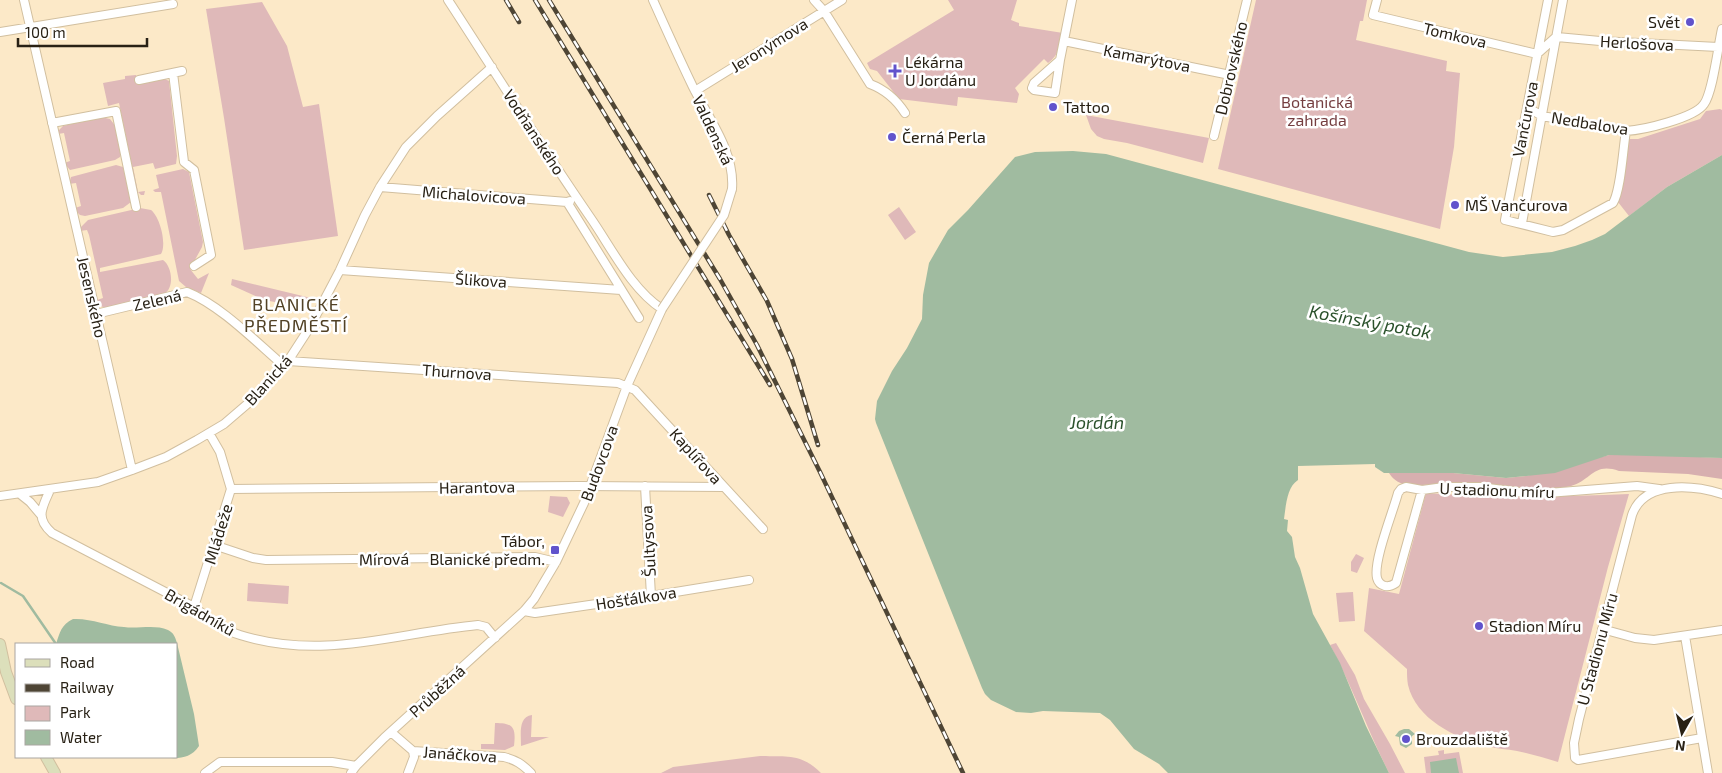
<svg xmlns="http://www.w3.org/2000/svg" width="1722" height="773" font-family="'Exo 2',sans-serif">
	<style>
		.green { fill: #dfb9b9 }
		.forest { fill: #d7afaf }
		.water { fill: #a0bba0 }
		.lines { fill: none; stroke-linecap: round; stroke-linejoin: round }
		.stream { stroke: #a0bba0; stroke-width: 2.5 }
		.street-casing { stroke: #d1bf9f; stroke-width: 10 }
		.secondary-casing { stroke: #d1bf9f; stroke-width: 12 }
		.street { stroke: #fff; stroke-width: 8 }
		.secondary { stroke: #dcdfbb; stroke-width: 10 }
		.rail-casing { stroke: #4e4535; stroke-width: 4.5 }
		.rail { stroke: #fff; stroke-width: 2.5; stroke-dasharray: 8; stroke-linecap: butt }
		.street-bridge-casing { stroke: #d1bf9f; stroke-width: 10; stroke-linecap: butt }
		.street-bridge { stroke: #fff; stroke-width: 8 }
		.poi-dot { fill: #6153cc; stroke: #fff; stroke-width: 2 }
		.labels { text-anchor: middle; stroke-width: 5; stroke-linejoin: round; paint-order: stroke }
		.poi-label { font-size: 16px; fill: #282115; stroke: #fff; text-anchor: start }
		.street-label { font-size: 16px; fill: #282115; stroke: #fff }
		.park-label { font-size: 16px; fill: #753e40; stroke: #fff }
		.neighbourhood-label { font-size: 18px; letter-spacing: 1px; fill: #524226; stroke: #fff }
		.water-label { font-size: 18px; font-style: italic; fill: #2b522c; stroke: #fff }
	</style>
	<rect width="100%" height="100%" fill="#fce9c8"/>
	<path class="green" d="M948,0H1017L1011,20L1019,23V26L1063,33C1060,45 1059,55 1048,63L1044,59L1015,88L1019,94L1017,103L958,97L957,106L899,99L877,71L870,69L867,63L954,10Z
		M1256,0H1367L1363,21H1360L1356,40L1447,61L1446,71L1460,73L1454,147L1440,229L1218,169Z
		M262,2L287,46L303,107L319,104L338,236L244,250L224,118L206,9Z
		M136,75L138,84L165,79L169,81L177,156L176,164L155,169L153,163L133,167L138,192L145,191L144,195H141L137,191L119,103L108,106L103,83L125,79V76Z
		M1720,109L1722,110V155L1667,187L1629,216L1618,202L1628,139H1638L1700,119L1706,111Z
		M1086,115L1209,138L1203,163L1127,143L1104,139L1097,136L1091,129Z
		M101,117L110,119L117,128L121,154L120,157L115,160L70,170L64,163L70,161L64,133L58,134V131L63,126Z
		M116,165L123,167L131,202L123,208L85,216L80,215L75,210V208L81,206L76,183L69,184L71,177Z
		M183,169L189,172L203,242L202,247L190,269L198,279L209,273L201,293L186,287L179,281L161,192H155L153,190L159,188L156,175Z
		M899,207L916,232L905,240L888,215Z
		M140,208L151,210C160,217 167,244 161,254L100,268V272L163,260C172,266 175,288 164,294C152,297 110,312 101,306C97,305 97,303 97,300L103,298L89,235L87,230L80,231V228L88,220Z
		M232,279L311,298L307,308L264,300L231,285Z
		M1426,493C1494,498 1561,497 1629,494L1608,567L1558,762C1545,758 1531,754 1517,751C1507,749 1497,749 1487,746C1455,738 1416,719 1408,685C1407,680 1407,674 1407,669L1364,631L1369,588L1399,594Z
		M550,496L567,497L570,503L563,517L548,512Z
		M1356,554L1364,558L1357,573L1351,571V562Z
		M248,583L289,586L288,604L247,601Z
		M1353,592L1355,621L1339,622L1336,593Z
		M1336,643L1355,675L1364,699L1390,744L1405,773H1389C1368,731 1352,686 1330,645Z
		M532,715L531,737H549L521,746C521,734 518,717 532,715Z
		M495,723C514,723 516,728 514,746L505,750L481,749V744H494Z
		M1444,750V754L1459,752L1463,773H1426L1424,757L1439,755L1438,751Z
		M760,756C786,757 801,753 821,773H661L673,767Z"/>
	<path class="forest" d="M1635,454L1722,458V479L1688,474L1619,471C1593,462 1591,481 1571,486C1534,495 1495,485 1457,483C1443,483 1417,487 1404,484C1398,483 1392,478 1389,473H1453L1506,478L1526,476L1609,455Z"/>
	<path class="water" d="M1073,151L1106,154L1469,252L1503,257L1552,252L1575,246L1592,240L1605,234L1667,187L1722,155V458L1609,455L1555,473L1506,478L1453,473H1384L1375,467V464L1298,466V480C1287,487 1286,505 1284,519L1288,520L1287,531L1292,537L1295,557L1300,568L1313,614L1340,663L1366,726L1389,773H1168L1159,764L1134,749L1110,720L1100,713L1043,711L1031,713L1016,712L991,700L985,694L982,688L876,423L875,419L877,401L892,371L907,348L922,319L923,295L929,263L948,230L968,210L1015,157L1035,152Z
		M73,619C91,618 107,626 124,627C138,629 155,624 168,630C174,633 175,637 177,643L194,714L199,746C190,760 175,759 161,757H176V644H56C60,632 61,625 73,619Z
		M1404,729H1409L1415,734L1412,736V744L1406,748L1400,745L1399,737L1395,736L1399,731Z
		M1456,758L1459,773H1431L1430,762Z"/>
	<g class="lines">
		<path class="stream" d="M1,583L23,596L56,644"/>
		<g class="street-casing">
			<path id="street" d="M24,0L132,470
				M653,0C666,29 679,58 693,87C709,119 735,152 732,189
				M814,0L824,11L870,84C886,90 896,99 905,113
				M1377,0L1373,15L1537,54
				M1548,0L1505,220L1553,232L1563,230L1613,203C1621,190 1623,148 1626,131
				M0,32L173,4
				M1557,37L1600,41L1718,47
				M1064,41L1230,75
				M1537,54L1556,37
				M1060,60L1055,93L1034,90L1032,88L1034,83Z
				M1060,60L1072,0
				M173,73L184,162L194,170L211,255L194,266
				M139,80L182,71
				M695,91L842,0
				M1527,107L1542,116L1626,131C1643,130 1695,118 1704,104C1713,92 1718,46 1722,29
				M52,123L116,111L136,207
				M1214,136L1247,0
				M380,187L567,202
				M570,201L567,202L639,318
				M1522,223L1563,0
				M340,270L621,290
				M96,314L187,292C220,305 255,341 283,365
				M288,361L618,383L635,390L763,529
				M645,486L651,596
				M231,489L580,486L724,487
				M50,490C42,508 35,518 52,533L194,607C208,618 223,630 240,635C324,661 395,633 478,625L486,627L495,638
				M1422,490L1396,583C1393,585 1389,587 1385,586C1381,585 1378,582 1377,578C1373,561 1393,512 1398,493L1401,489L1406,487L1422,490L1444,487H1480L1535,494L1637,486L1659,489
				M20,494L30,502L41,515
				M0,496L98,482L132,470L166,457L197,440L224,424L252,400L288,361L310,327L340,270L365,215L380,187L406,147L437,116L492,67
				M214,545L253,558L266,560L535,557L556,562
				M194,607L231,489L220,452L209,433
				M524,611L535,613L651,596L749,580
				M1602,629L1635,638L1654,640L1722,630
				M1685,636L1708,773
				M391,732L413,751L414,757L408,773
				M1702,738L1578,760L1575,758L1574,743L1579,719L1632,515C1644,480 1693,485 1722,494
				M413,751L504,757C516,760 522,764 531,773
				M205,773L220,762H332L356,766
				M351,773L356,766L384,738L524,611L534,599L556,562L584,503L627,386L662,309C631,289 611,247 590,217C541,146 495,72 448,0"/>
		</g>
		<g class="secondary-casing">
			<path id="secondary" d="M0,644L6,672L16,699
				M46,757L55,773"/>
		</g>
		<use href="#street" class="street"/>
		<use href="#secondary" class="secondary"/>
		<g class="rail-casing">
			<path id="rail" d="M506,0L519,22
				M535,0L770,385
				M549,0L720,279L757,345L820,472L963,773
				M709,195L729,235L767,301L792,359L818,445"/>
		</g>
		<use href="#rail" class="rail"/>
		<g class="street-bridge-casing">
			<path id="street-bridge" d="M662,309L724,215L732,189"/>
		</g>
		<use href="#street-bridge" class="street-bridge"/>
	</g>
	<g class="poi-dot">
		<circle cx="1690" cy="22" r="5"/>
		<path d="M892.5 63.5h5v5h5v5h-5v5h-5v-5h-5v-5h5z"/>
		<circle cx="1053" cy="107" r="5"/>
		<circle cx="892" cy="137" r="5"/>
		<circle cx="1455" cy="205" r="5"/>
		<rect x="550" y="545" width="10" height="10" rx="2.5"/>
		<circle cx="1479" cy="626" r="5"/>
		<circle cx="1406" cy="739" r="5"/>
	</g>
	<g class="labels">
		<g class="poi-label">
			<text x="1680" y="28" text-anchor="end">Svět</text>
			<text x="905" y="68">Lékárna<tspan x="905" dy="18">U Jordánu</tspan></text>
			<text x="1063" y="113">Tattoo</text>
			<text x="902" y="143">Černá Perla</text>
			<text x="1465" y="211">MŠ Vančurova</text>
			<text x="545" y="547" text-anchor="end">Tábor,<tspan x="545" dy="18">Blanické předm.</tspan></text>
			<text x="1489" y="632">Stadion Míru</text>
			<text x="1416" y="745">Brouzdaliště</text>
		</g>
		<g class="street-label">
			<text transform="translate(1455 35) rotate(13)" y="6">Tomkova</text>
			<text transform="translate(1637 43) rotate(3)" y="6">Herlošova</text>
			<text transform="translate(769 45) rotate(-32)" y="6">Jeronýmova</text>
			<text transform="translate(1147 58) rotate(11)" y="6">Kamarýtova</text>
			<text transform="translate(1231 68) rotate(-77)" y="6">Dobrovského</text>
			<text transform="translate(1525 119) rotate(-79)" y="6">Vančurova</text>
			<text transform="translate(1590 123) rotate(9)" y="6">Nedbalova</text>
			<text transform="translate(713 130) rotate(65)" y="6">Valdenská</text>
			<text transform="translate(534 132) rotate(57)" y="6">Vodňanského</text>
			<text transform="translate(474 195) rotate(4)" y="6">Michalovicova</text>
			<text transform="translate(481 280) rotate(4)" y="6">Šlikova</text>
			<text transform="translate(92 297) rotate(77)" y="6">Jesenského</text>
			<text transform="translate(157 300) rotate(-13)" y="6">Zelená</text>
			<text transform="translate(457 372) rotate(4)" y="6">Thurnova</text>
			<text transform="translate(268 380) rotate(-48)" y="6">Blanická</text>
			<text transform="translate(696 456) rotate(48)" y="6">Kaplířova</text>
			<text transform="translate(599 463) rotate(-70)" y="6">Budovcova</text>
			<text transform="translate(477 487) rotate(-1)" y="6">Harantova</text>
			<text transform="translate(1497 490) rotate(2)" y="6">U stadionu míru</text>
			<text transform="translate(218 534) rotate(-73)" y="6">Mládeže</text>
			<text transform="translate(648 541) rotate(-93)" y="6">Šultysova</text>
			<text transform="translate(384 559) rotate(-1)" y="6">Mírová</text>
			<text transform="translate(636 598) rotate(-9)" y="6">Hošťálkova</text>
			<text transform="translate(200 612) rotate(30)" y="6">Brigádníků</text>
			<text transform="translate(1597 649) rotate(-75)" y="6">U Stadionu Míru</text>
			<text transform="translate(437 691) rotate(-42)" y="6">Průběžná</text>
			<text transform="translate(460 754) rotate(4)" y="6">Janáčkova</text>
		</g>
		<g class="park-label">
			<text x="1317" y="108">Botanická<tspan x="1317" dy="18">zahrada</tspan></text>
		</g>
		<g class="neighbourhood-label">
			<text x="296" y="311">BLANICKÉ<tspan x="296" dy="21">PŘEDMĚSTÍ</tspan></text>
		</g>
		<g class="water-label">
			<text transform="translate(1370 322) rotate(10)" y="6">Košínský potok</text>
			<text x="1097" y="429">Jordán</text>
		</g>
	</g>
	<rect x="15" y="643" width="162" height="115" fill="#ffffff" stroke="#a9a6a1"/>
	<rect x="25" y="659" width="25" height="8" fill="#dcdfbb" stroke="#a9a6a1"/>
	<text x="60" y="668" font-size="15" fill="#282115">Road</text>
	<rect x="25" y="684" width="25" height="8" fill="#4e4535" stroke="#a9a6a1"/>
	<text x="60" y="693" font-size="15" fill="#282115">Railway</text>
	<rect x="25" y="706" width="25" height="15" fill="#dfb9b9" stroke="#a9a6a1"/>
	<text x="60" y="718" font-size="15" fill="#282115">Park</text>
	<rect x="25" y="730" width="25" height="15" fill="#a0bba0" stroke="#a9a6a1"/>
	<text x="60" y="743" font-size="15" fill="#282115">Water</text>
	<g transform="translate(1682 733) rotate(188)" stroke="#ffffff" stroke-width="4" paint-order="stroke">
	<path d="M0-4L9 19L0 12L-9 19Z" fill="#282115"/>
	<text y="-8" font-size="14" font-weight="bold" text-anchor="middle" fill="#282115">N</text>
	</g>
	<path d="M18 38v8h129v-8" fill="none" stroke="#282115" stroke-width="2.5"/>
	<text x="25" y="38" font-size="15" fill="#282115" stroke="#ffffff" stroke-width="4" paint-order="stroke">100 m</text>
</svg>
